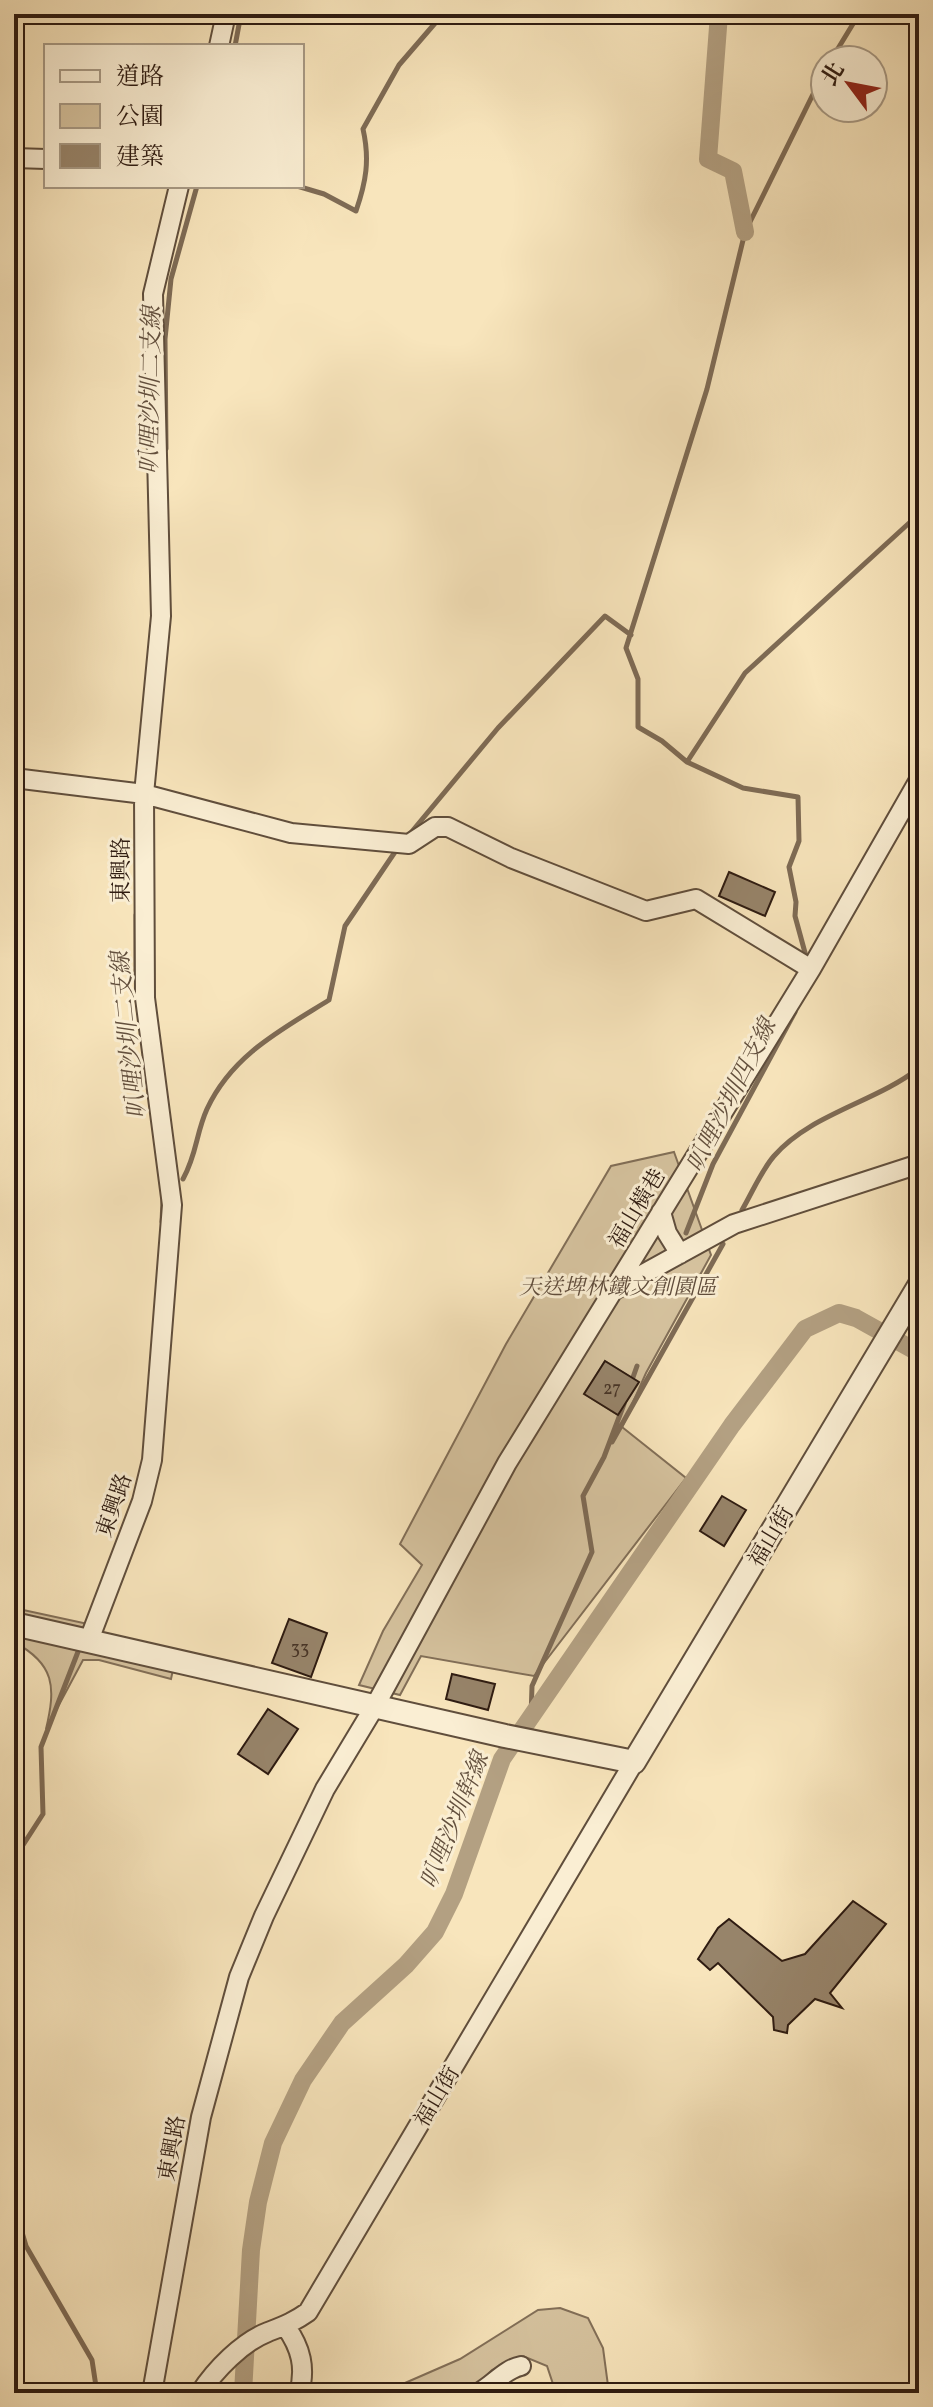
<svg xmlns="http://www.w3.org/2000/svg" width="933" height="2407" font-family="Vollkorn,'Noto Serif TC',serif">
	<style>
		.green { fill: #d6c39f; stroke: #826f58; stroke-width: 2; fill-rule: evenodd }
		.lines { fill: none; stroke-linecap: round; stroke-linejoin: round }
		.stream { stroke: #7e6b55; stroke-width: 5 }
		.canal { stroke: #b3a082; stroke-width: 18 }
		.building { fill: #97846a; stroke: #2e1b11; stroke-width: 2 }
		.minor-casing { stroke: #604e3c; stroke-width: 22 }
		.tertiary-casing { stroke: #604e3c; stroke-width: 26 }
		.minor { stroke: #faeed3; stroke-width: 18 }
		.tertiary { stroke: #faeed3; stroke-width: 22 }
		.labels { text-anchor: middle; stroke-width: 6; stroke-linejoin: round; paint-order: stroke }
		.number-label { font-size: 18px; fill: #483527 }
		.street-label { font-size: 22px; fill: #2e1b11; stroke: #faeed3 }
		.park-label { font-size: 22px; font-style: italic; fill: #604d3c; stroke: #faeed3 }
		.water-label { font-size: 24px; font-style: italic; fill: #63503e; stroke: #faeed3 }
	</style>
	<rect width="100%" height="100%" fill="#f8e5bc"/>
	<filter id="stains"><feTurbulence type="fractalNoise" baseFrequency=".0025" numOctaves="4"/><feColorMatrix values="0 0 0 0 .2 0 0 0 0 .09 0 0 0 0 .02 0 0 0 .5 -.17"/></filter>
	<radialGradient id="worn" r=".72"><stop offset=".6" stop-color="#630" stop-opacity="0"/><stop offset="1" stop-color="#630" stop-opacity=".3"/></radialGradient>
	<path class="green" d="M674,1152L711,1255L646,1373L622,1427L686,1478L534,1676L421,1656L400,1695L359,1685L383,1631L422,1565L400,1544L506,1344L611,1166ZM605,1361L638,1382L618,1415L585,1394Z
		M14,1608L102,1627V1633L177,1651L171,1679L99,1660H83L46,1729C56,1687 55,1664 14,1642Z
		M560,2308L588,2318L603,2348L609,2393H556L547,2366L523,2356L492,2370L468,2393H382L460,2359L538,2310Z"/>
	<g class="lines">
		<path class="stream" d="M235,46L241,14
			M831,60L859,14
			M297,186L324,194L356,211C366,182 370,160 363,129L399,65L443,14
			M166,449L165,339L171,279L197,186
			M687,762L662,741L638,727V679L626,648L707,389L745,232L825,70
			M409,835L498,728L605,616L631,635
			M136,915V980
			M807,960L795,916L796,902L789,867L799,841L798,797L743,788L687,762L745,673L919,514
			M183,1179C197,1154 196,1133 207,1109C232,1055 281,1030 329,1000L345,926L397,849
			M742,1210C752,1193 761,1171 774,1156C810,1114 876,1102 919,1068
			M162,1222L163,1200
			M686,1233L713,1164L795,1012
			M631,1383L637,1366
			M612,1442L723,1244
			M531,1717L532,1686L592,1552L583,1496L604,1457L624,1404
			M14,1859L43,1814L41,1747L81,1644
			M14,2205L26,2246L92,2360L97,2393"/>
		<path class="canal" d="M719,14L708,159L733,171L745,232
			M243,2393L251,2250L258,2202L273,2143L303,2080L342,2023L406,1965L435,1932L454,1894L502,1759L732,1425L805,1329L839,1313L856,1318L919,1353"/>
	</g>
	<path class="building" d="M729,872L775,892L765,916L719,896Z
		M605,1361L639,1382L618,1415L584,1394Z
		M722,1496L746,1510L724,1546L700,1531Z
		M289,1619L327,1633L311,1677L272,1663Z
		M452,1674L495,1684L488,1710L446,1699Z
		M268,1709L298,1729L268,1774L238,1754Z
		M853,1901L886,1924L830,1993L842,2008L815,1999L788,2025L787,2033L774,2030L773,2017L718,1963L710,1970L698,1959L718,1928L729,1919L782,1961L805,1954Z"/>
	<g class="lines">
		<g class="minor-casing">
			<path id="minor" d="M219,46L226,14
				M14,158L46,159
				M14,778L144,794L291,833L409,844L435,827H448L511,858L646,911L696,899L811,969
				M661,1212L667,1233L680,1254
				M616,1289L734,1224L919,1164
				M89,1640L142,1501L152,1460L172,1205L145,998L144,794L161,616L153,294L179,186
				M286,2327C301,2348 306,2368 299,2393
				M152,2393L201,2117L239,1977L264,1916L325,1789L375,1706L507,1463L811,969L919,780
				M200,2393C215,2370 242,2342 268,2332C283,2326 294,2322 308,2312L634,1762
				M478,2393C493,2385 505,2369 521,2366"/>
		</g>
		<g class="tertiary-casing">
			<path id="tertiary" d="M14,1624L505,1736L634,1762L919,1286"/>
		</g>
		<use href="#minor" class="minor"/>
		<use href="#tertiary" class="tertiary"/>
	</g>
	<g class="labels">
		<g class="number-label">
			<text x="612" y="1394">27</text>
			<text x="300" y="1654">33</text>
		</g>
		<g class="street-label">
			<text transform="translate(120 870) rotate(-90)" y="8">東興路</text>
			<text transform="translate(636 1208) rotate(-59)" y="8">福山橫巷</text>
			<text transform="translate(113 1505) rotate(-71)" y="8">東興路</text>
			<text transform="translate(770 1536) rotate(-59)" y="8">福山街</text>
			<text transform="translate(436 2096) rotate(-59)" y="8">福山街</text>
			<text transform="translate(171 2148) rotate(-80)" y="8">東興路</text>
		</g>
		<g class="park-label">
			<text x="618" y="1294">天送埤林鐵文創園區</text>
		</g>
		<g class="water-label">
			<text transform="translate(150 390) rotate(-89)" y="8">叭哩沙圳二支線</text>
			<text transform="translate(128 1035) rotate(-96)" y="8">叭哩沙圳二支線</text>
			<text transform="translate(731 1095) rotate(-63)" y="8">叭哩沙圳四支線</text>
			<text transform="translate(454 1820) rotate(-68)" y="8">叭哩沙圳幹線</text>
		</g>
	</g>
	<rect width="933" height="2407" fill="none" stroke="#f8e5bc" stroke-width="48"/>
	<rect x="16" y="16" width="901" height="2375" fill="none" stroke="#2e1b11" stroke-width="4"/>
	<rect x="24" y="24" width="885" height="2359" fill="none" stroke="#2e1b11" stroke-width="2"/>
	<rect x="44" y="44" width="260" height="144" fill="#faeed3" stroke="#a89a85" stroke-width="2"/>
	<rect x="60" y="70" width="40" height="12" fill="#faeed3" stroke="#a89a85" stroke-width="2"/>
	<text x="116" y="84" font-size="24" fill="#2e1b11">道路</text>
	<rect x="60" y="104" width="40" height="24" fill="#d6c39f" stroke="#a89a85" stroke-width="2"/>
	<text x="116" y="124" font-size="24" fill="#2e1b11">公園</text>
	<rect x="60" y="144" width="40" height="24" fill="#97846a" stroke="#a89a85" stroke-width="2"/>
	<text x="116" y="164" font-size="24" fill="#2e1b11">建築</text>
	<g transform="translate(849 84) rotate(302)"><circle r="38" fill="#faeed3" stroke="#a89a85" stroke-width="2"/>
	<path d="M0-6L14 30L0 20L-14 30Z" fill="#8f2418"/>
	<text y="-12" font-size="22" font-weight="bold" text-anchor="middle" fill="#2e1b11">北</text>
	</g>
	<rect width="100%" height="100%" filter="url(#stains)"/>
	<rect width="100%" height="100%" fill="url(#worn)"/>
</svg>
